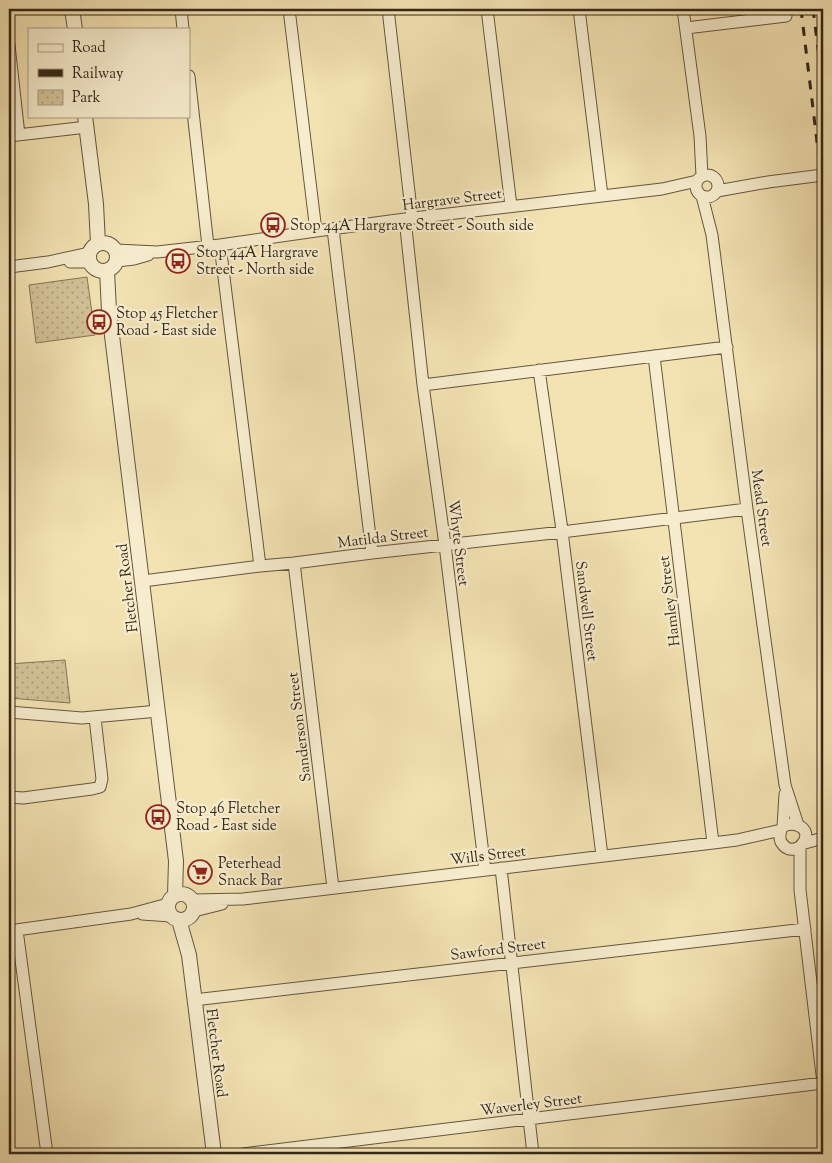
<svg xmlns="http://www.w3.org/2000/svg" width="832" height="1163" font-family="'Sorts Mill Goudy',serif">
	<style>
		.park { fill: url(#park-dots); stroke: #847558 }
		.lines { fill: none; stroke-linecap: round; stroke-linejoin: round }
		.minor-casing { stroke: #64563f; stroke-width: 13 }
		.tertiary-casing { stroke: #64563f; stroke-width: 16 }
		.minor { stroke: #f7edce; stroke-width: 11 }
		.tertiary { stroke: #f7edce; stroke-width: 14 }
		.rail { stroke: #352718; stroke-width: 3; stroke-dasharray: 9 9; stroke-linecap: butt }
		.labels { text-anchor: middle; stroke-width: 4.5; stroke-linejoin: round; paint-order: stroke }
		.street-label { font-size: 15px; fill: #352718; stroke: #f7edce }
		.poi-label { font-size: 15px; fill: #352718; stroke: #f7edce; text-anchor: start }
	</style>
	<defs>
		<pattern id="park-dots" width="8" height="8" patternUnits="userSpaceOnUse" patternTransform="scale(1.25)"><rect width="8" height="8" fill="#d3c399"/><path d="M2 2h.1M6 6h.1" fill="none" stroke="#ac9e7c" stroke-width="1.8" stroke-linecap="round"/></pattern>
	</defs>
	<rect width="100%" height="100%" fill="#f3e3b3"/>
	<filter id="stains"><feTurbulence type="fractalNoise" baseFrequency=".004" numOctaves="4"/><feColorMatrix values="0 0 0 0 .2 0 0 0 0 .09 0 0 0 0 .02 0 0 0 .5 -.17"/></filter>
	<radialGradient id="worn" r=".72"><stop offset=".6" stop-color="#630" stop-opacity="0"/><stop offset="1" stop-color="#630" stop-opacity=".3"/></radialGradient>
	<path class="park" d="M87,277L95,335L36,343L29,285Z
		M65,660L70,703L9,698V664Z"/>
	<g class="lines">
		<g class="minor-casing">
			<path id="minor" d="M181,9L183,29
				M289,9L316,231
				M388,9L412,218
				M487,9L511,206
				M579,9L602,196
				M683,9L700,136L702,176
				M686,28L786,16
				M9,45L19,135
				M189,76L208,246
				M9,136L87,127
				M696 186a11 11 0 1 1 22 0a11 11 0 1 1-22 0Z
				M717,191L768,182L823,175
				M702,196L712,235L747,509L785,785L798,825
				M405,219L423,385L445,545L485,870
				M333,229L372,553
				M220,245L260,566
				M116,250L157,252L220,245L316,231L405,219L662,189L697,181
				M117,261L134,259L148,255
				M70,262H90
				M9,267L48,262L89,253
				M654,356L713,843
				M539,370L561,523L602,856
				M423,385L727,347
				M294,563L333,888
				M143,581L260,566L294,563L372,553L562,532L747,509
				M9,712L82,718L158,711
				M9,797L23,798L92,789L100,787L102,779L95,718
				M791,824C823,827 795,865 781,842C779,838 780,829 783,827C785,825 788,825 791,824Z
				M783,827L785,794
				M805,843L823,838
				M501,868L533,1154
				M193,900L243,899L713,843L737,840L781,830
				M194,911L222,904
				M142,914L171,916
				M17,930L47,1154
				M9,931L131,914L168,904
				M194,1000L805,929
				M243,1154L823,1083L800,890V847"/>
		</g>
		<g class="tertiary-casing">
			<path id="tertiary" d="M72,9L75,29
				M85,116L96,204L98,244
				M89 257a14 14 0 1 1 28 0a14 14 0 1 1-28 0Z
				M107,271L109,311L176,861L175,895
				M168 907a13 13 0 1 1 26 0a13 13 0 1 1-26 0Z
				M179,920L189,955L214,1154"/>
		</g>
		<use href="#minor" class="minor"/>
		<use href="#tertiary" class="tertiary"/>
		<path class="rail" d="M801,9L821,175L823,202
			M813,9L823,88
			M823,429L821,473L823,534"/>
	</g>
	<defs>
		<g id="bus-ring" transform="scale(1.25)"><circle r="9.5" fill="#f7edce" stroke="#8f2418" stroke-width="1.5"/><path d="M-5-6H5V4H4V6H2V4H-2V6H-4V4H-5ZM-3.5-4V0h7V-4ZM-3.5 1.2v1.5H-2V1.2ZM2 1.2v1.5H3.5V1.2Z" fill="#8f2418"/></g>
		<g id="supermarket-ring" transform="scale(1.25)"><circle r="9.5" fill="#f7edce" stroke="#8f2418" stroke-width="1.5"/><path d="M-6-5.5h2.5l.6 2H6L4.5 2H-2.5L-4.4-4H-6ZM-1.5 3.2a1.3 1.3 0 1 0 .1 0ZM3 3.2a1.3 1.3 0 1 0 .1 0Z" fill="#8f2418"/></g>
	</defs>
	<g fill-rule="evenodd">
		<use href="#bus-ring" x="273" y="225"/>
		<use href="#bus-ring" x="178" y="261"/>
		<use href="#bus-ring" x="99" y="322"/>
		<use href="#bus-ring" x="158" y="817"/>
		<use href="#supermarket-ring" x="200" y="872"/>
	</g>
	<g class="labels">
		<g class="street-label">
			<text transform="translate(452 199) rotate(-7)" y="5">Hargrave Street</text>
			<text transform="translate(762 508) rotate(82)" y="5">Mead Street</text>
			<text transform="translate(383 537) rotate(-7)" y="5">Matilda Street</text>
			<text transform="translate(459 543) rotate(83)" y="5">Whyte Street</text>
			<text transform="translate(127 588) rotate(-97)" y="5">Fletcher Road</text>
			<text transform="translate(669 601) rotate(-97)" y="5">Hamley Street</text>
			<text transform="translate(587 611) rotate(83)" y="5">Sandwell Street</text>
			<text transform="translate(299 727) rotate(-97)" y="5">Sanderson Street</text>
			<text transform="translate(488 855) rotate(-7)" y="5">Wills Street</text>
			<text transform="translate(498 949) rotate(-7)" y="5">Sawford Street</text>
			<text transform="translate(217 1053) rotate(83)" y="5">Fletcher Road</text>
			<text transform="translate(531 1104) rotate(-7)" y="5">Waverley Street</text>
		</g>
		<g class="poi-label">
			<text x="290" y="230">Stop 44A Hargrave Street - South side</text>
			<text x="196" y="257">Stop 44A Hargrave<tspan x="196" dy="17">Street - North side</tspan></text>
			<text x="116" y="318">Stop 45 Fletcher<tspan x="116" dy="17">Road - East side</tspan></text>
			<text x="176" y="813">Stop 46 Fletcher<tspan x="176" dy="17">Road - East side</tspan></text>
			<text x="218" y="868">Peterhead<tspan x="218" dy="17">Snack Bar</tspan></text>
		</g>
	</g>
	<rect width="832" height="1163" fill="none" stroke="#f3e3b3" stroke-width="30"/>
	<rect x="10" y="10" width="812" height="1143" fill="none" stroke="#352718" stroke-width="2.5"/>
	<rect x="15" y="15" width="802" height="1133" fill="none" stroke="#352718"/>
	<rect x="28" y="28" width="162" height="90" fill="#f7edce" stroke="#a99e85"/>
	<rect x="38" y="44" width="25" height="8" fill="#f7edce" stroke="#a99e85"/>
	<text x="72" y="52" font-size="15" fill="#352718">Road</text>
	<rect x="38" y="69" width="25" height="8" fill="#352718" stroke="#a99e85"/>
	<text x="72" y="78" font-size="15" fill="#352718">Railway</text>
	<rect x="38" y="90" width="25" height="15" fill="url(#park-dots)" stroke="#a99e85"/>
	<text x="72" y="102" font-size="15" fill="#352718">Park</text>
	<rect width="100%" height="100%" filter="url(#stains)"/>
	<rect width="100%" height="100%" fill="url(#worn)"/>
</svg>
